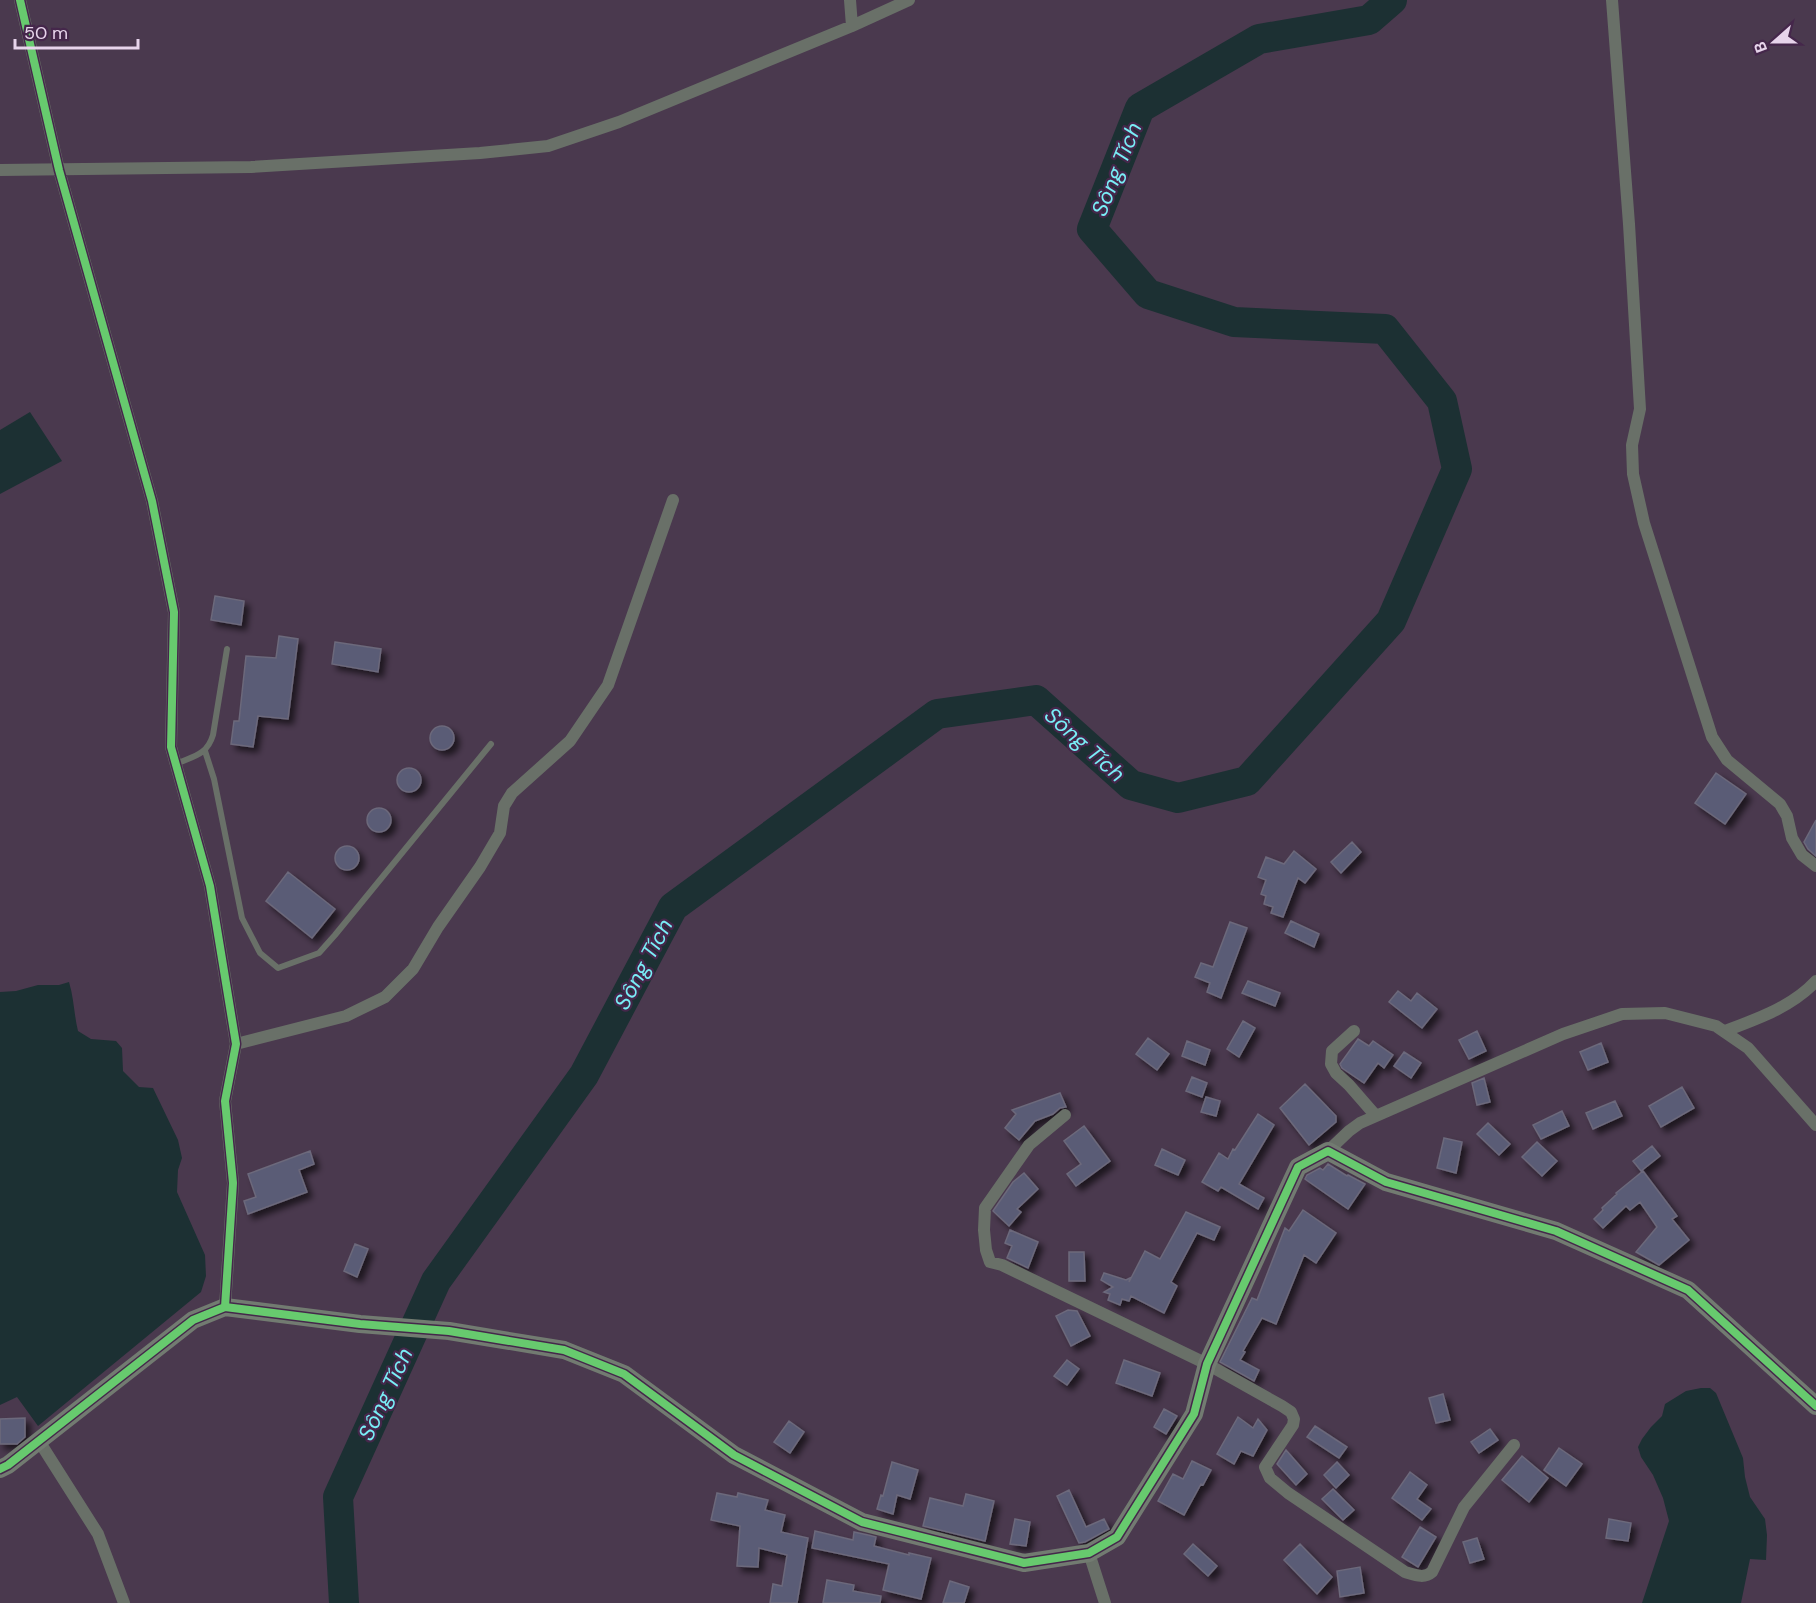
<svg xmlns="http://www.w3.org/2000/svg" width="1816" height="1603" font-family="'DM Sans',sans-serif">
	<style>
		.water { fill: #1c3033 }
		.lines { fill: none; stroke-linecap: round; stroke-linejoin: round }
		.river { stroke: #1c3033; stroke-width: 30 }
		.building { fill: #5a5c76; stroke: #6c697b; stroke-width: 1.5; filter: url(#shadow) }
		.lane { stroke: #697068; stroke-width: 6 }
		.street { stroke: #697068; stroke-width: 12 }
		.secondary { stroke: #727b71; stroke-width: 18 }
		.cycleway-casing { stroke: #45274b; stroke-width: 11 }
		.cycleway { stroke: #67ca6e; stroke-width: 8 }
		.labels { text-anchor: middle; stroke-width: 4.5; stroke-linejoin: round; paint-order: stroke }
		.water-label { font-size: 22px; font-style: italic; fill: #79eef6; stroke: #45274b }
	</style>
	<defs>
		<filter id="shadow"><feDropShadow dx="5" dy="5" stdDeviation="3" flood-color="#0009"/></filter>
	</defs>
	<rect width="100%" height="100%" fill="#4a394e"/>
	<path class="water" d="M30,412L62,461L0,494V430Z
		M69,982C74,998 74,1015 78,1031L91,1039L116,1041L122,1048L123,1071L139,1087L153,1088L178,1140L182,1158L178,1170L177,1192L205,1255L206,1276L201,1292L38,1426L17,1397L0,1405V992L16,991L38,985H59Z
		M1701,1388H1710L1716,1393L1743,1458L1745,1477L1750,1497L1765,1519L1767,1535L1766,1560L1750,1559L1741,1603H1642L1669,1521L1663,1498L1653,1475L1641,1457L1638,1447L1642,1439L1651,1427L1662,1416L1665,1404L1686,1391Z"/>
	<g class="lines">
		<path class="river" d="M344,1603L338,1497L436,1281L584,1075L673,907L937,714L1036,700L1131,785L1178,798L1247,781L1391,621L1457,469L1442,401L1385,329L1234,322L1148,294L1092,229L1140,108L1259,39L1369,20L1392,0"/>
	</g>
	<path class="building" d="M215,596L244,601L241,625L211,620Z
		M279,636L298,639L288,719L258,716L253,747L231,744L234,721H239L246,656L276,658Z
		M335,642L381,649L378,672L332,664Z
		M430 738a12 12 0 1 1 24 0a12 12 0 1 1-24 0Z
		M397 780a12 12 0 1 1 24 0a12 12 0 1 1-24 0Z
		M1716,773L1746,794L1725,824L1695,803Z
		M367 820a12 12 0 1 1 24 0a12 12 0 1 1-24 0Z
		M1816,820V856L1808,849L1804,842Z
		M1352,842L1361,852L1341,873L1331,862Z
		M335 858a12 12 0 1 1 24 0a12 12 0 1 1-24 0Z
		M1294,851L1316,869L1305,883L1298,878L1283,917L1271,913L1273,907L1264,904L1266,896L1261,894L1266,880L1258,877L1266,857L1284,864Z
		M288,872L335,909L312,938L266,901Z
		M1291,921L1319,934L1314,947L1285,933Z
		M1230,922L1247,928L1221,998L1207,992L1210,983L1195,977L1201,963L1213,967Z
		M1248,981L1280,993L1275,1006L1242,993Z
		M1398,991L1411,1001L1417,993L1437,1009L1422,1028L1389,1002Z
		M1243,1021L1255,1028L1239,1057L1227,1049Z
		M1477,1031L1486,1051L1469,1059L1459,1040Z
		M1148,1038L1169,1054L1157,1070L1136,1054Z
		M1358,1039L1369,1046L1373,1041L1393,1055L1384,1068L1378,1063L1364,1083L1342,1068L1340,1064Z
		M1187,1041L1210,1050L1205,1065L1182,1056Z
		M1601,1043L1608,1062L1588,1070L1580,1052Z
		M1404,1052L1421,1063L1411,1078L1394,1066Z
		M1192,1077L1207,1083L1202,1097L1186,1091Z
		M1484,1078L1490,1102L1477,1105L1472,1083Z
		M1305,1084L1336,1116V1122L1309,1145L1280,1108Z
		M1682,1087L1694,1108L1661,1127L1649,1106Z
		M1060,1093L1066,1107L1060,1108L1053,1114L1035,1121L1019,1140L1005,1128L1016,1114L1012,1110Z
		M1206,1097L1220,1101L1216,1116L1201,1112Z
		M1615,1101L1622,1116L1593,1129L1586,1113Z
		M1562,1111L1569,1126L1541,1139L1533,1125Z
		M1258,1114L1274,1125L1239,1184L1264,1198L1258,1209L1221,1187L1218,1191L1202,1182L1219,1153L1228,1159L1233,1149L1235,1150Z
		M1488,1123L1510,1144L1499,1155L1477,1134Z
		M1084,1126L1110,1161L1076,1186L1067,1174L1081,1164L1064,1141Z
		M1444,1138L1462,1142L1456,1173L1437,1168Z
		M1537,1142L1557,1161L1542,1176L1522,1157Z
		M1652,1146L1660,1156L1641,1171L1633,1161Z
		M1162,1149L1185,1160L1178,1175L1155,1165Z
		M310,1151L314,1164L299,1170L307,1192L248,1214L244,1201L256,1197L248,1174Z
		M1328,1164L1347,1176L1348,1175L1365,1184L1348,1209L1305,1179L1307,1175L1320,1168L1323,1170Z
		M1643,1171L1677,1216L1672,1219L1689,1240L1659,1265L1636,1252L1657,1227L1640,1202L1630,1210L1626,1206L1603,1228L1594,1219L1603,1210L1602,1208L1617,1194L1616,1193Z
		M1024,1173L1038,1189L1017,1209L1021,1212L1009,1226L993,1211L1013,1182Z
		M1303,1210L1336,1233L1316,1263L1304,1255L1276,1324L1262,1318L1243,1351L1245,1352L1240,1360L1259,1370L1254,1381L1220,1362L1252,1298L1257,1300L1285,1228L1289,1231Z
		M1186,1212L1220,1227L1214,1240L1197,1233L1171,1282L1177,1286L1164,1313L1131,1296L1129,1301L1122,1299L1120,1305L1108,1300L1110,1294L1104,1292L1113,1287L1101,1280L1104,1273L1126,1280L1130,1278L1129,1282L1145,1251L1160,1259Z
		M1010,1230L1038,1242L1028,1268L1007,1258L1012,1246L1005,1243Z
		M355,1244L368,1249L357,1277L344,1271Z
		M1069,1252H1084L1085,1281H1069Z
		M1068,1310L1077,1311L1090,1336L1071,1346L1056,1316Z
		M1067,1360L1079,1369L1067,1385L1054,1376Z
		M1124,1360L1160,1373L1152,1396L1116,1383Z
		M1443,1394L1450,1420L1436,1423L1429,1398Z
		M1164,1409L1177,1416L1166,1434L1154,1427Z
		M1238,1417L1253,1428L1258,1419L1267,1430L1253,1456L1241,1451L1234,1464L1217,1454Z
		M25,1418V1437L17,1444H0V1419Z
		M789,1421L804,1432L790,1453L774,1442Z
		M1315,1426L1347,1447L1339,1458L1307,1437Z
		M1490,1429L1498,1440L1479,1453L1471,1442Z
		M1559,1448L1582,1464L1566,1486L1544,1470Z
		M1286,1450L1307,1474L1296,1485L1277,1464Z
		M1522,1456L1548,1478L1529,1502L1502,1480Z
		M1192,1461L1211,1470L1203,1485L1201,1484L1184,1515L1158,1501L1173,1474L1183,1479Z
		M892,1462L918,1470L910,1499L897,1495L893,1514L877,1509L881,1495L883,1496Z
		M1337,1462L1349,1475L1336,1488L1324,1475Z
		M1410,1472L1427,1485L1417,1499L1431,1509L1422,1520L1392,1498Z
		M1333,1489L1354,1510L1343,1520L1322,1499Z
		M1069,1490L1086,1527L1104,1519L1109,1529L1085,1542L1079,1543L1057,1496Z
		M717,1493L737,1497L738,1493L768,1500L765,1510L785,1515L781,1532L808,1538L797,1603H770L773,1584L782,1586L787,1555L759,1548L758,1567L737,1566L740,1526L711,1520Z
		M966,1494L994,1501L985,1541L923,1526L930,1498L963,1506Z
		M1015,1519L1030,1522L1026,1546L1010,1544Z
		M1609,1519L1631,1523L1628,1541L1606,1538Z
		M1420,1527L1436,1537L1418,1567L1402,1557Z
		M815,1531L853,1540L854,1532L868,1535L876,1537L874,1546L909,1555V1553L931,1558L921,1599L883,1590L889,1564L812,1548Z
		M1477,1538L1484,1559L1470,1563L1463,1542Z
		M1193,1544L1217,1566L1208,1576L1184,1554Z
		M1300,1544L1332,1577L1317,1594L1284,1560Z
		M1360,1567L1364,1593L1340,1597L1337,1571Z
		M827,1580L854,1585L853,1591L881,1596L880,1603H823Z
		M950,1581L969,1587L964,1603H943Z"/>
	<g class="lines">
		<path class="lane" d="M205,751L214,779L242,918L260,953L278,968L319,953L335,935L491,744
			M176,764C194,756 207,755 213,735L227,649"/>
		<path class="street" d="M20,0L59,170L152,501L174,612L171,747L210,886L236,1044L225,1101L233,1183L225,1307
			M1612,0L1629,224L1640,409L1632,445L1633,474L1644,523L1712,737L1727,760L1780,804L1787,816L1792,838L1802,855L1816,866
			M852,26L909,0
			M0,170L251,167L480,153L548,146L619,122L852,26L850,0
			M1354,1031L1332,1051L1331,1064L1336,1073L1349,1085L1376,1116
			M1725,1031C1757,1019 1792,1007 1816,981
			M236,1044L346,1016L385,997L413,969L438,927L480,867L500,833L504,806L512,793L570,741L608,685L673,500
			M1065,1115L1029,1145L985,1208L984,1230L986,1250L990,1262L1002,1265L1207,1364L1282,1406L1291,1412L1294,1419L1293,1425L1265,1467L1270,1478L1288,1493L1405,1572C1415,1575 1424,1579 1432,1572L1464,1507L1514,1445
			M1328,1151L1349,1131L1360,1123L1563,1034L1622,1014L1665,1013L1716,1026L1748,1048L1816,1125
			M39,1441L98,1534L124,1603
			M1089,1553L1105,1603"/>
		<path class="secondary" d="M0,1469L8,1465L193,1320L225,1307L360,1324L449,1331L564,1350L624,1374L734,1455L862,1522L1024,1563L1089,1553L1117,1537L1194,1414L1207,1364L1298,1167L1328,1151L1386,1182L1556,1231L1688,1290L1816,1406"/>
		<g class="cycleway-casing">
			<path id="cycleway" d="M20,0L59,170L152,501L174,612L171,747L210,886L236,1044L225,1101L233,1183L225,1307
				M0,1469L8,1465L193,1320L225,1307L360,1324L449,1331L564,1350L624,1374L734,1455L862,1522L1024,1563L1089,1553L1117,1537L1194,1414L1207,1364L1298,1167L1328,1151L1386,1182L1556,1231L1688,1290L1816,1406"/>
		</g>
		<use href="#cycleway" class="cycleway"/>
	</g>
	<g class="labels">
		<g class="water-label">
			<text transform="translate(1116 169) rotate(-68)" y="8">Sông Tích</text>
			<text transform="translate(1085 744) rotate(42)" y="8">Sông Tích</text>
			<text transform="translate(643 964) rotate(-62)" y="8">Sông Tích</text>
			<text transform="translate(385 1394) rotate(-65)" y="8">Sông Tích</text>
		</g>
	</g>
	<g transform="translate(1774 42) rotate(249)" stroke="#45274b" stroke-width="4.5" paint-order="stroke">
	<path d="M0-4.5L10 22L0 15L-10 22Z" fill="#e7d4eb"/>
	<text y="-9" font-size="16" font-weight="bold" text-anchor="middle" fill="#e7d4eb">B</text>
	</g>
	<path d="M15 39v9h123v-9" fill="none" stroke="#e7d4eb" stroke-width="3"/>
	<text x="24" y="39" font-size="18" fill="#e7d4eb" stroke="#45274b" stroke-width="4.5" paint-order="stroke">50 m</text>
</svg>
